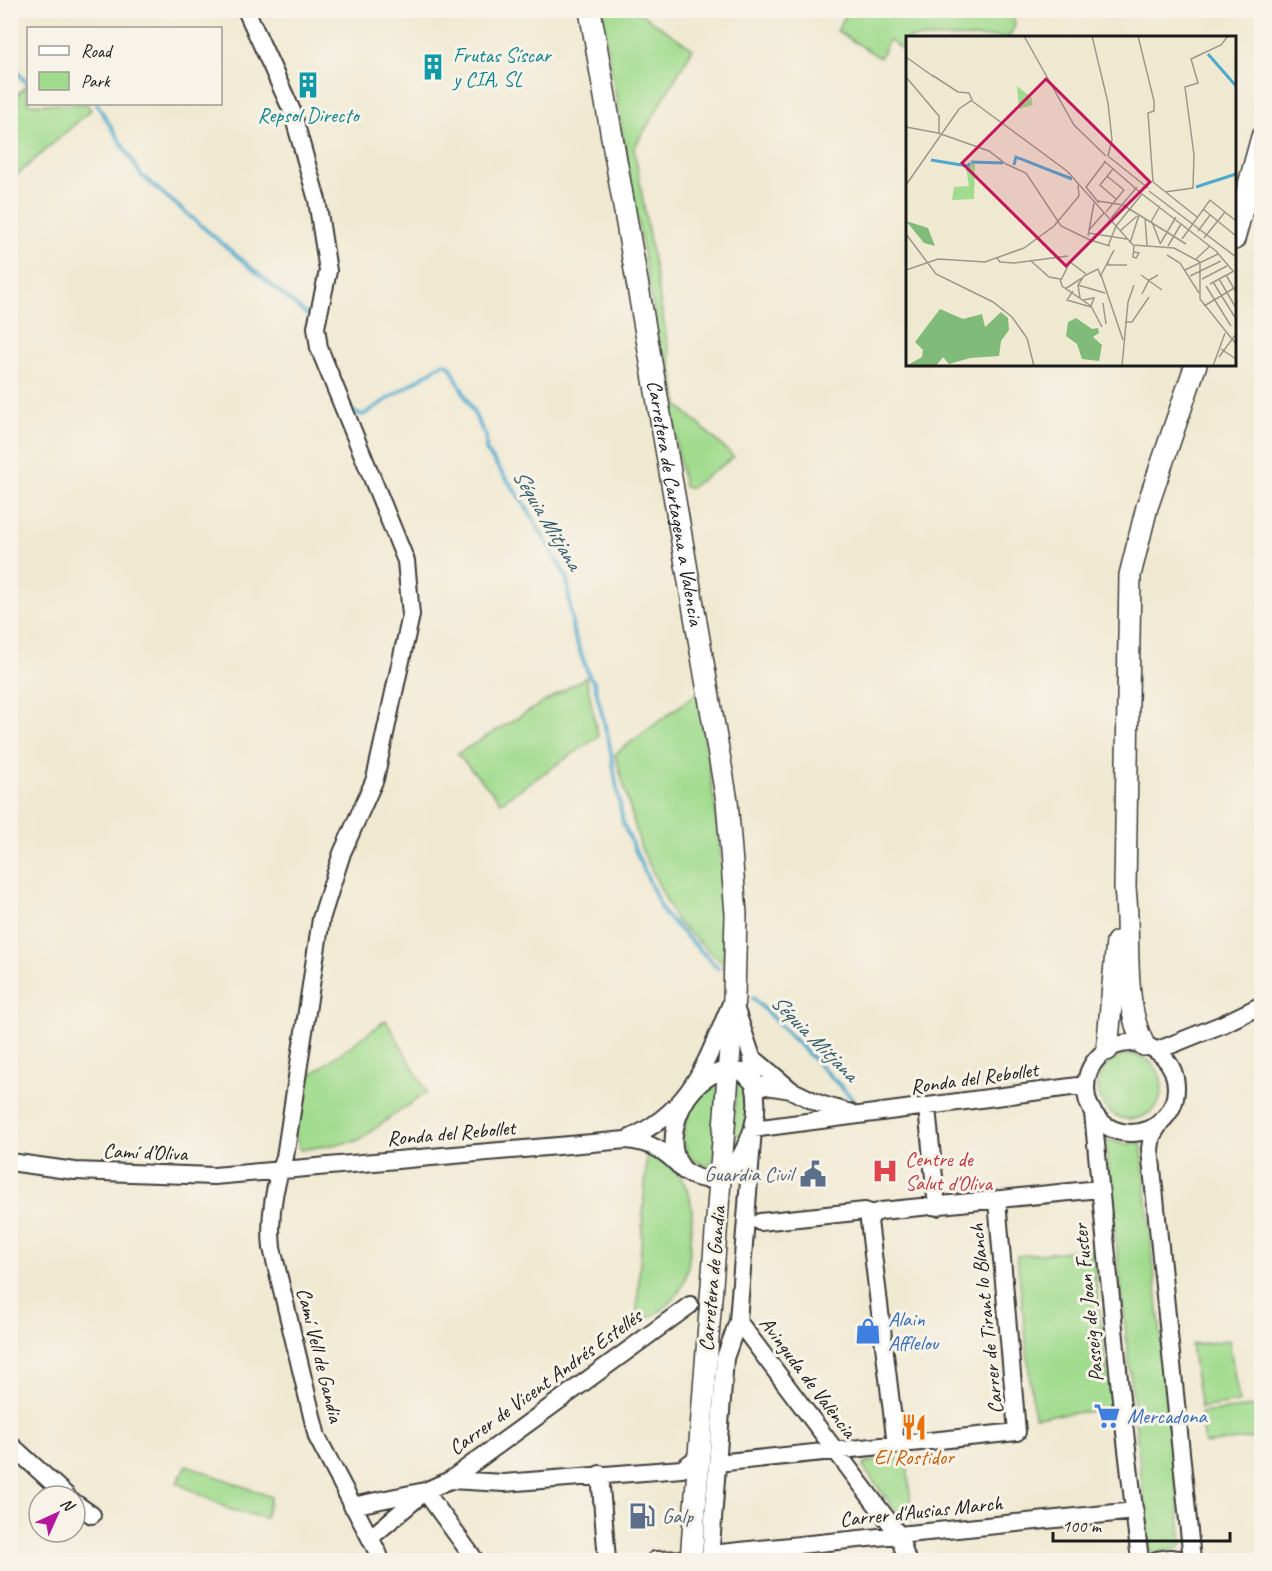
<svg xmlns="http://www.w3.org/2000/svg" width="1272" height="1571" font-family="Caveat,sans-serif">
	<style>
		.green { fill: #a1db8e; stroke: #5e7c55; stroke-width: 1.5 }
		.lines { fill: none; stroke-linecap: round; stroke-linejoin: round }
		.stream { stroke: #4fa9cc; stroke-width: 4 }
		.minor-casing { stroke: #3c3b37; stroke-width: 20 }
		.major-casing { stroke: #3c3b37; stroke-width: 24 }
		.minor { stroke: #fff; stroke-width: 16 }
		.major { stroke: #fff; stroke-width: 21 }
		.labels { text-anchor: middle; stroke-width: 6; stroke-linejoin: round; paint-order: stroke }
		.culture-label { font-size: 21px; fill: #0d838f; stroke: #f7f3e8; text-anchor: start }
		.street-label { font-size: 21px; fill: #1c1c1c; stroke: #f7f3e8 }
		.health-label { font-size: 21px; fill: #be3a42; stroke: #f7f3e8; text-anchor: start }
		.service-label { font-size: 21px; fill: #4e5e75; stroke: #f7f3e8; text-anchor: end }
		.shop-label { font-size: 21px; fill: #366cbe; stroke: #f7f3e8; text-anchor: start }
		.food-label { font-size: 21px; fill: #c56008; stroke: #f7f3e8 }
		.water-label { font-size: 22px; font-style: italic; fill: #335b6b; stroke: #f7f3e8 }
		.inset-river { fill: none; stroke: #4fa9cc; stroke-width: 3 }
		.inset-road { fill: none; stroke: #9b9789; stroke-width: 1.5 }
		.view { fill: #c2185b; fill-opacity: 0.15; stroke: #c2185b; stroke-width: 3 }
		.inset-edge { fill: none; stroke: #1c1c1c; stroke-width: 3 }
	</style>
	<rect width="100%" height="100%" fill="#f7f3e8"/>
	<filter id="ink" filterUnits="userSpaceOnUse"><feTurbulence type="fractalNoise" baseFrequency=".0167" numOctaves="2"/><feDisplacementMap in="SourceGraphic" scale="12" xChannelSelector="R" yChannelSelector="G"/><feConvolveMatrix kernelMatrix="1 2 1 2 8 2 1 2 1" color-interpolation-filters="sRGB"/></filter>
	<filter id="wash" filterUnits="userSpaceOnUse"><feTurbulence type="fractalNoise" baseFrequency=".008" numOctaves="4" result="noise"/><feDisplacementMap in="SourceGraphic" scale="24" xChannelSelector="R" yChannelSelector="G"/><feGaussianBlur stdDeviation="1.35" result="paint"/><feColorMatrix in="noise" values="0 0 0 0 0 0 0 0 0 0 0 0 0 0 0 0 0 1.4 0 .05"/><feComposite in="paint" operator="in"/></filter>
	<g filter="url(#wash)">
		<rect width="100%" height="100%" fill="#f0e9d2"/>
		<path class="green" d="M601,11H637L693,49L634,148L678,405L734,457L690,488L684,487Z
			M848,11H1013L1015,25L1009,37L908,38L907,53L889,40L880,58L837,31Z
			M26,86L28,104H87L91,110L11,180V98L13,99Z
			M586,677L598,737L501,802L457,754Z
			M697,693L715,805L723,879L724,965L676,921L641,848L615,754Z
			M386,1020L427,1092L357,1141L300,1150L292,1129L304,1080Z
			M1098 1087a32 32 0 1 1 64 0a32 32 0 1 1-64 0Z
			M736,1081L746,1087C753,1109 747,1129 733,1148Z
			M719,1082L713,1164L705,1166L690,1158C673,1134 693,1091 719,1082Z
			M1105,1139L1124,1144L1141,1142L1182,1544L1178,1549L1152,1553L1149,1549Z
			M647,1152C666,1158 685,1178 690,1198C693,1210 692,1222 691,1234C689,1265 689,1289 663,1309C658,1312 653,1316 647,1318L638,1314L637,1310Z
			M1092,1249L1112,1409L1034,1417L1017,1256Z
			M1229,1340L1239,1402L1201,1408L1191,1345Z
			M1261,1406V1437L1205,1444L1201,1413Z
			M907,1458L912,1521L898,1514L863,1467L867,1462Z
			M187,1465L271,1497L265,1518L231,1510L177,1483Z"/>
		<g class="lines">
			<path class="stream" d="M10,65L28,84
				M97,104L141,175L307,315
				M351,408L355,413L363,415L444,363L450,366L486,437V450L525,505L567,578L573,632L589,676L594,682L609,742L623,823L664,914L718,968
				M753,998L853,1099"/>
		</g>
	</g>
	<g filter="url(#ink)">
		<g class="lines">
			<g class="minor-casing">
				<path id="minor" d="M246,10L292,111L317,200L328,271L316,327L319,348L406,561L411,615L375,779L342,853L321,919L285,1157C274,1185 269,1218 272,1248L317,1437L379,1555
					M736,1010L752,1057L754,1084L791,1090L820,1104L851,1113
					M1086 1088a45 45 0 1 1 90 0a45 45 0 1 1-90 0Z
					M1156,1051L1223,1024L1262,1005
					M752,1057L790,1089
					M728,1070L743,1072L754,1084C760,1109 754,1133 741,1155C734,1168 722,1181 705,1179C649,1173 675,1077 728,1070Z
					M927,1108L937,1207
					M1093,1113L1120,1390L1140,1560
					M1162,1120L1152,1136L1150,1149L1192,1560
					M626,1140C691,1111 704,1067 730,1006
					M10,1162L75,1171L214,1176L626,1140C652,1142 667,1152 684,1171
					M873,1214L869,1221L896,1445
					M760,1222L865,1211L873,1214L881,1211L1099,1189
					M738,1321L890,1523L899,1536L907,1560
					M10,1444L67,1496
					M717,1463L1017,1432L997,1201
					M600,1474L607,1560
					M450,1480L504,1483L682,1469L698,1457
					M425,1491L475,1560
					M75,1503L92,1515
					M352,1506L425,1491L450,1480L690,1305
					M370,1538L422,1494
					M711,1554L1135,1511
					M655,1560L691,1559
					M710,1560L725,1358L738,1321L753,1129L1086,1085
					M1157,1560L1170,1558L1186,1560"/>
			</g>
			<g class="major-casing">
				<g id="major">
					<path id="s1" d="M590,10L727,801L736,914L734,997L691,1560"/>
					<path d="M1234,239L1262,137"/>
					<path d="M1144,1045C1121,1001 1131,938 1125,888L1130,575L1147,507L1196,364"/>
					<path d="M1107,1050L1117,942"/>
				</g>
			</g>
			<use href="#minor" class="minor"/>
			<use href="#major" class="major"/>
		</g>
	</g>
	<defs>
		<g id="building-bare" transform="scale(2.07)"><path d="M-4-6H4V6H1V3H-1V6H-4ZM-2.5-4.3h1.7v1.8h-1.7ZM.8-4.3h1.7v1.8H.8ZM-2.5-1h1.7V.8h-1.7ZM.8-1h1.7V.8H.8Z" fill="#0f9aa8" stroke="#f7f3e8" stroke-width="2.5" paint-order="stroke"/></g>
		<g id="hospital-bare" transform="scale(2.07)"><path d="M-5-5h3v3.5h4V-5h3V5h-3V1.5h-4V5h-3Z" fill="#e0444e" stroke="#f7f3e8" stroke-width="2.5" paint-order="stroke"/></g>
		<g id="civic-bare" transform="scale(2.07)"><path d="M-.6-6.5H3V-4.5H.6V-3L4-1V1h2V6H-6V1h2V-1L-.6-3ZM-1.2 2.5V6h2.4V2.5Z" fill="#5c6f8a" stroke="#f7f3e8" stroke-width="2.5" paint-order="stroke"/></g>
		<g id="shop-bare" transform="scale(2.07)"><path d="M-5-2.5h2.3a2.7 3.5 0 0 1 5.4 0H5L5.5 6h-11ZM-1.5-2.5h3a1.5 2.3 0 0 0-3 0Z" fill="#3f7fe0" stroke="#f7f3e8" stroke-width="2.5" paint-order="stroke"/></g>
		<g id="supermarket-bare" transform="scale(2.07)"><path d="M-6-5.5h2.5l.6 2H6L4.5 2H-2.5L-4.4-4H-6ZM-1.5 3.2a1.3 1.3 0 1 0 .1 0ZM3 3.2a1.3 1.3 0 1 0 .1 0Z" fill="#3f7fe0" stroke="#f7f3e8" stroke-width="2.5" paint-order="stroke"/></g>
		<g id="restaurant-bare" transform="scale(2.07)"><path d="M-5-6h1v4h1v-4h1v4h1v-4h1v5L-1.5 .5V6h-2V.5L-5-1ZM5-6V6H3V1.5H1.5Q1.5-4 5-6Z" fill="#e8710a" stroke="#f7f3e8" stroke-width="2.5" paint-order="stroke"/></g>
		<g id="fuel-bare" transform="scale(2.07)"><path d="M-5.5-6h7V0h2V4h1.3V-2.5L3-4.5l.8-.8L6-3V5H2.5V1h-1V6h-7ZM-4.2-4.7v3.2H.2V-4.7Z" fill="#5c6f8a" stroke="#f7f3e8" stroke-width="2.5" paint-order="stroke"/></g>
	</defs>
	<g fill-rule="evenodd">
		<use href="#building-bare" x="433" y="67"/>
		<use href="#building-bare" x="308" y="85"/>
		<use href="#hospital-bare" x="885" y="1171"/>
		<use href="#civic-bare" x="813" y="1174"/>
		<use href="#shop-bare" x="868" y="1331"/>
		<use href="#supermarket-bare" x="1107" y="1416"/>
		<use href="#restaurant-bare" x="914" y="1427"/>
		<use href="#fuel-bare" x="642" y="1516"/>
	</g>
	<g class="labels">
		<g class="culture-label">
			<text x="453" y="62">Frutas Síscar<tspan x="453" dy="24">y CIA, SL</tspan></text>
			<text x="308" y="122" text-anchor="middle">Repsol Directo</text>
		</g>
		<g class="street-label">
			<text dy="7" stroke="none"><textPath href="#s1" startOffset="500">Carretera de Cartagena a Valencia</textPath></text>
			<text transform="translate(974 1078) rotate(-8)" y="7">Ronda del Rebollet</text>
			<text transform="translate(451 1133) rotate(-5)" y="7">Ronda del Rebollet</text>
			<text transform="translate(145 1152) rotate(2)" y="7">Camí d’Oliva</text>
			<text transform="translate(712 1279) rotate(-85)" y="7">Carretera de Gandia</text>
			<text transform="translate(1088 1303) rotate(-96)" y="7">Passeig de Joan Fuster</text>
			<text transform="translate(986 1319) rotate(-96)" y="7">Carrer de Tirant lo Blanch</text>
			<text transform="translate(320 1355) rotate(76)" y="7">Camí Vell de Gandia</text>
			<text transform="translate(808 1377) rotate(53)" y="7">Avinguda de València</text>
			<text transform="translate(545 1382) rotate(-36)" y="7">Carrer de Vicent Andrés Estellés</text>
			<text transform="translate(921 1511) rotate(-6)" y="7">Carrer d'Ausias March</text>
		</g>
		<g class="health-label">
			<text x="905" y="1166">Centre de<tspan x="905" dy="24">Salut d'Oliva</tspan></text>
		</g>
		<g class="service-label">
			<text x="793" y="1181">Guardia Civil</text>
			<text x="662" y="1523" text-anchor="start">Galp</text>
		</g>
		<g class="shop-label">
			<text x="888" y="1326">Alain<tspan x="888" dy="24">Afflelou</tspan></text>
			<text x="1127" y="1423">Mercadona</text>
		</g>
		<g class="food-label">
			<text x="914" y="1464">El Rostidor</text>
		</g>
		<g class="water-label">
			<text transform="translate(548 519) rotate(59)" y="8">Séquia Mitjana</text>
			<text transform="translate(815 1037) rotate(45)" y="8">Séquia Mitjana</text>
		</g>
	</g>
	<g transform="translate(906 36)">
		<rect width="330" height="330" fill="#f0e9d2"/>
		<path d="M111,50L125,61L127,69L113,73ZM65,127L69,128L68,163L46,164L48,151L63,150L60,132Z" fill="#a1db8e"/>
		<path d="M0,185L22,192L29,210L18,207ZM34,273L57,283L76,278L79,291L95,276L102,282L103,294L95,305L93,320L64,322L43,328L37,321L30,330H0L16,321L17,314L9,306ZM170,282L186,293L192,292L193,297L187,301L196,309L193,325L176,323L171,308L160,300L162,286Z" fill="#80bb79"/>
		<path class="inset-river" d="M302,18L330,50M25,124L62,130L64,127M65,126L97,127M108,129L110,121L166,143M290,151L330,138"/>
		<path class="inset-road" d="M118,0L168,89L200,120M186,0L202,67L206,104L202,120M232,0L248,65V75L242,77L247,146M0,21L28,41M0,41L33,80V97M66,65L161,135L227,209L268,212L294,226V263L330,308M0,91L32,97L83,115L100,128L120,137L155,190L184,204M202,120L242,152M198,125L236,158M207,133L194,149L210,163M247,146L291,181M0,149L53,73L66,64L63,57L52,56L26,39M243,155L330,221M259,156L287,152L288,119L279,51L292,47L285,23L315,9L322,0M236,158L310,215L327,235M192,165L217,169L280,208M193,167L180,151L199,126M297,173L330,200M200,176L218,154L201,140M205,182L231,151M239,182L241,209M245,186L254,170M246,186L254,207M183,194L198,177M214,195L231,180M292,195L304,179M182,197L221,203M0,198L30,238L87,266L106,281L121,302L128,330M192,198L204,184M182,200L188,167M298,202L319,176M276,203L304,164L330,185M184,204L204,210M224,207L233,179M254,208L270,181M202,210L210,190L236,158M262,210L275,188M208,214L195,239L217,304M228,216L233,217L230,222L227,221L228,210M261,219L274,227L293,257M91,222L94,226L108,227L162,220M290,223L304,210M124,224L143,241L154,243L156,250L185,270L196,291M202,225V229H221M0,234L32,223L79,226L118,212L148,190L173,160L172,149M279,234L312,218M235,239L256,254M320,239L330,256M284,240L315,225M296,243L321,230M313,243L330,272M155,244L164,226L180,238M307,246L330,283M304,248L328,235M172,249L199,257M300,250L325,290M159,253L176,242M167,255L161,264L185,271M236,258L243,244L252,239M174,262L172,249L178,240L192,233L195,241M177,264L188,262L185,270M197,267L200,288M298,270L330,251M219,286H226L243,261M315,313L330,323M313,321L330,298M216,330L222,266L228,249M307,330L319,297"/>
		<path class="view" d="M140,43L244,146L160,230L56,127Z"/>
		<rect width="330" height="330" class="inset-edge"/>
	</g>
	<rect width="1272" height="1571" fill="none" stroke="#f7f3e8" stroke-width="36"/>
	<rect x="27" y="27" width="195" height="78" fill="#f7f3e8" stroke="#9f9d96" stroke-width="1.5"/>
	<rect x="39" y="46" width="30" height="9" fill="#ffffff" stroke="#9f9d96" stroke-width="1.5"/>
	<text x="81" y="57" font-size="18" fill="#1c1c1c">Road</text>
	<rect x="39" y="72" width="30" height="18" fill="#a1db8e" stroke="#9f9d96" stroke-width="1.5"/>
	<text x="81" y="87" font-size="18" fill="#1c1c1c">Park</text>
	<g transform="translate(57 1514) rotate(45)"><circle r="28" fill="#f7f3e8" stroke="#9f9d96" stroke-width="1.5"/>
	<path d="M0-4.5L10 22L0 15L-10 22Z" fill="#b5179e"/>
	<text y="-9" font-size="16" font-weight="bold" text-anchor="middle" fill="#1c1c1c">N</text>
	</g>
	<path d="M1053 1532v9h177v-9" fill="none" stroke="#1c1c1c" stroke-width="3"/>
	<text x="1062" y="1532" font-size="18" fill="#1c1c1c" stroke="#f7f3e8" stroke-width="4.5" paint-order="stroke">100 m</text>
</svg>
